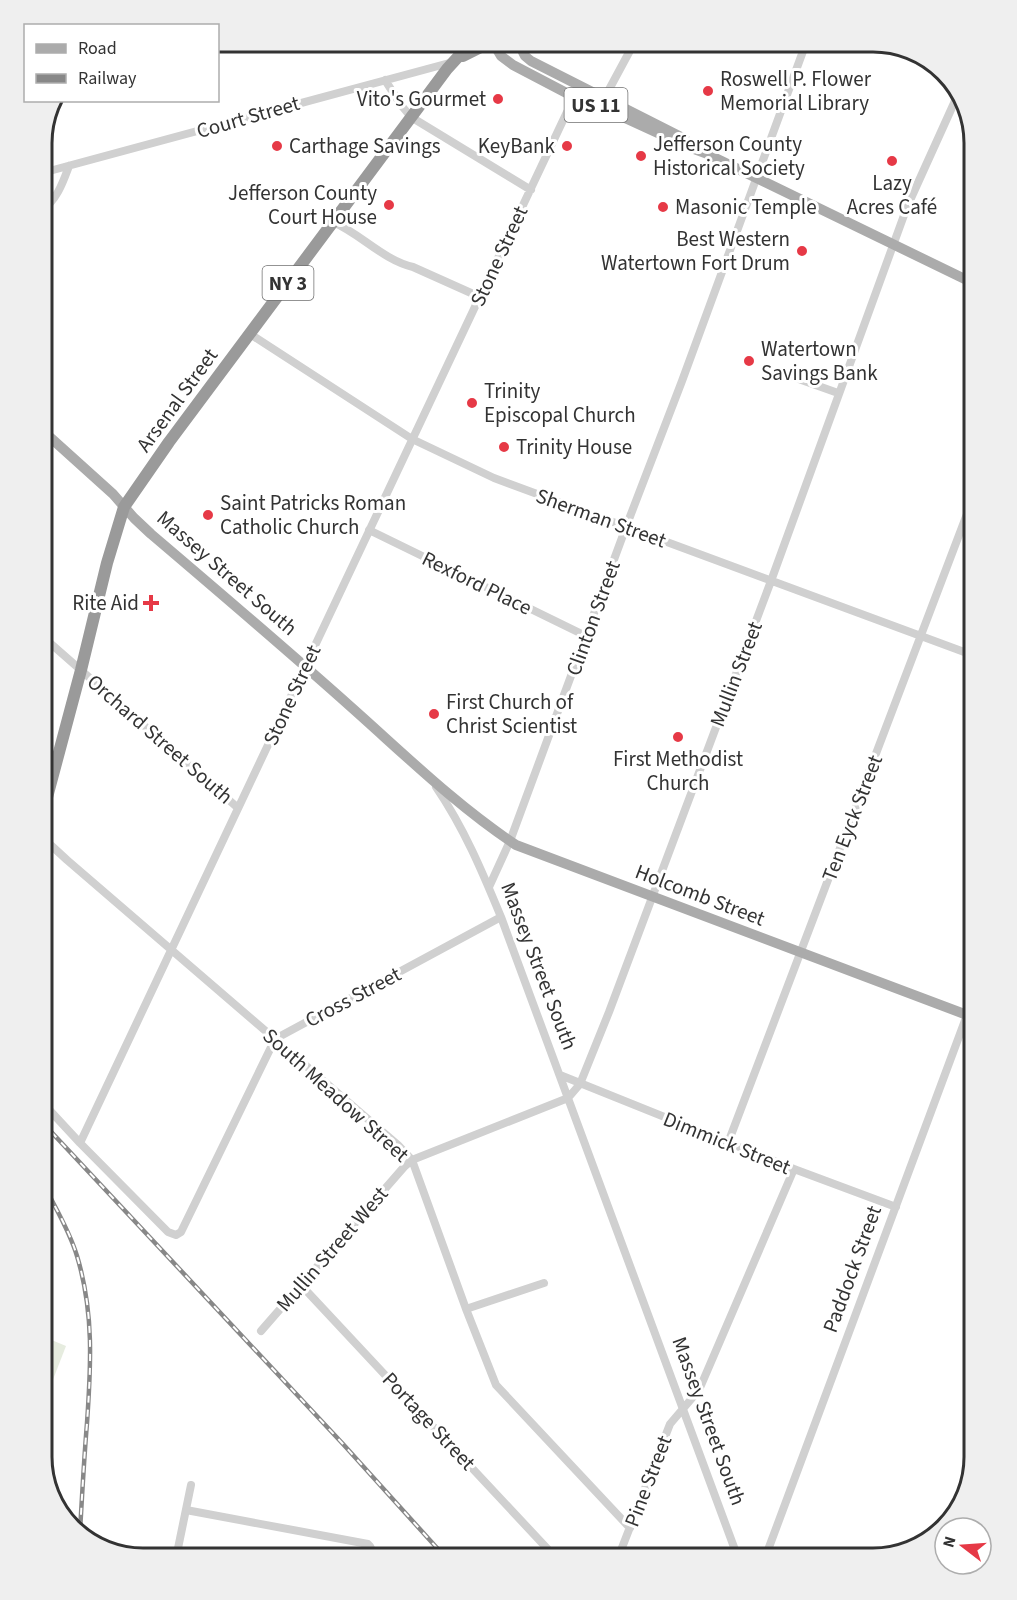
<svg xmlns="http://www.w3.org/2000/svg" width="1017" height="1600" font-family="'Source Sans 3',sans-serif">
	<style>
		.green { fill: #e6ecdf }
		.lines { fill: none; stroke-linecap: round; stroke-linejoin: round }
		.minor { stroke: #d0d0d0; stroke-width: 8 }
		.major { stroke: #ababab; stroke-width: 10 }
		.highway { stroke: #9a9a9a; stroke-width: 12 }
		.rail-casing { stroke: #888; stroke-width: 4.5 }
		.rail { stroke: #fff; stroke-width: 2; stroke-dasharray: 7; stroke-linecap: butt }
		.poi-dot { fill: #e63946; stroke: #fff; stroke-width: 2 }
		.labels { text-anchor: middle; stroke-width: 6; stroke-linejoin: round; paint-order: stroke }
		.shield { fill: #fff; stroke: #707070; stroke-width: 1.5 }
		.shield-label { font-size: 20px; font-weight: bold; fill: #333 }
		.poi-label { font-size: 21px; fill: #333; stroke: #fff; text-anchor: start }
		.street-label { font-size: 21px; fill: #333; stroke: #fff }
		.rim { fill: none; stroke: #333; stroke-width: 3 }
	</style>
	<rect width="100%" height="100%" fill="#fff"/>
	<path class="green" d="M42,1336L66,1346L42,1408Z"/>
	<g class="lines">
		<path class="minor" d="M385,80L401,105L411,117L531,190
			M605,97L633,45
			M42,173L453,62
			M42,210C57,200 63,182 69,166
			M333,222C361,234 383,260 413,267L480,297
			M250,334L412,439L494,478L975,656
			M793,377L838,393
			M369,530L586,636
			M42,636L238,808
			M436,787C464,828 482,871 501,917L738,1558
			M42,837L67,860L398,1145L412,1160L466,1309L496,1385L630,1528
			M489,887L510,841L626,527L682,381L806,43
			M560,1075L794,1169L896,1207
			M42,1102L80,1143L168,1232L176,1235L181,1232L275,1039L501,917
			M80,1143L567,112L578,96
			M728,1143L975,493
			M301,1285L556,1558
			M466,1309L544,1283
			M261,1331L404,1167L412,1160L568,1098L580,1084L609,1012L771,581L907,207L959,92
			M186,1510L368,1544C373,1548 372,1552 372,1558
			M950,1520L975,1453
			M176,1558L191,1485
			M618,1558L670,1424L699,1390L794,1169
			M765,1558L967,1015L975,1018"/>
		<path class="major" d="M495,46L501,56L513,65L576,98L601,107L686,146L705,153L975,284
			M520,46L525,56L531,61L685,139
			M42,430L113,494L134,518L151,534C218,591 286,649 351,707C405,755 457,806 516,845L967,1015L975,993"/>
		<path class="highway" d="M463,56L483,46
			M42,816L81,670L107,563L124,507L169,442L447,69L468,46"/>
		<g class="rail-casing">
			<path id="rail" d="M42,1122L343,1444L446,1558
				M42,1181C54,1206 69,1229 77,1256C94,1312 91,1365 87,1423C84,1459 82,1496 80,1532"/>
		</g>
		<use href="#rail" class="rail"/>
	</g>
	<g class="poi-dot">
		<circle cx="708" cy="91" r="6"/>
		<circle cx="498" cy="99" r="6"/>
		<circle cx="277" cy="146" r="6"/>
		<circle cx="567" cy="146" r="6"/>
		<circle cx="641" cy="156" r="6"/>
		<circle cx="892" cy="161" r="6"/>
		<circle cx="389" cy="205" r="6"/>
		<circle cx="663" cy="207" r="6"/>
		<circle cx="802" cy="251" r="6"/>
		<circle cx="749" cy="361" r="6"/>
		<circle cx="472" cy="403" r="6"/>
		<circle cx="504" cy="447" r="6"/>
		<circle cx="208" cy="515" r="6"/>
		<path d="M148 594h6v6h6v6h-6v6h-6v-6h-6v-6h6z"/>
		<circle cx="434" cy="714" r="6"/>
		<circle cx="678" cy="737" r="6"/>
	</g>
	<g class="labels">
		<g class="shield">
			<rect x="564.5" y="88" width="63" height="34" rx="4.5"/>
			<rect x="262.5" y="266" width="51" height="34" rx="4.5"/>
		</g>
		<g class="shield-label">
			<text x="596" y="112">US 11</text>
			<text x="288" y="290">NY 3</text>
		</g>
		<g class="poi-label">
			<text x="720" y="86">Roswell P. Flower<tspan x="720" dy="24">Memorial Library</tspan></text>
			<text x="486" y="106" text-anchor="end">Vito's Gourmet</text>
			<text x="653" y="151">Jefferson County<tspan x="653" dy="24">Historical Society</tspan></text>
			<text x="289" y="153">Carthage Savings</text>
			<text x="555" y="153" text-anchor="end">KeyBank</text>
			<text x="892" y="190" text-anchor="middle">Lazy<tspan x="892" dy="24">Acres Café</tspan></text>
			<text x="377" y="200" text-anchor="end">Jefferson County<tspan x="377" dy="24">Court House</tspan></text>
			<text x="675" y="214">Masonic Temple</text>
			<text x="790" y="246" text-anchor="end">Best Western<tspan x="790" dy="24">Watertown Fort Drum</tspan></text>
			<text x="761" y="356">Watertown<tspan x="761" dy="24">Savings Bank</tspan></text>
			<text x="484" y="398">Trinity<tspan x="484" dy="24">Episcopal Church</tspan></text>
			<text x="516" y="454">Trinity House</text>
			<text x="220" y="510">Saint Patricks Roman<tspan x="220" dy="24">Catholic Church</tspan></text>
			<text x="139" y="610" text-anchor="end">Rite Aid</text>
			<text x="446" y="709">First Church of<tspan x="446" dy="24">Christ Scientist</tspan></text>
			<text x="678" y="766" text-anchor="middle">First Methodist<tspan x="678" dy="24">Church</tspan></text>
		</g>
		<g class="street-label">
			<text transform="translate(248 117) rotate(-16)" y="7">Court Street</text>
			<text transform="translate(499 256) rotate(-65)" y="7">Stone Street</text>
			<text transform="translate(177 400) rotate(-54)" y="7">Arsenal Street</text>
			<text transform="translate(601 518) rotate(20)" y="7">Sherman Street</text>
			<text transform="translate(227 573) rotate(41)" y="7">Massey Street South</text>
			<text transform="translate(477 583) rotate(26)" y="7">Rexford Place</text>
			<text transform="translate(593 618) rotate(-70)" y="7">Clinton Street</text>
			<text transform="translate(736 674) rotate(-69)" y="7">Mullin Street</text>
			<text transform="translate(292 695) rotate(-65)" y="7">Stone Street</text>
			<text transform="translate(160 739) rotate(41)" y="7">Orchard Street South</text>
			<text transform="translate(852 818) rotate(-69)" y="7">Ten Eyck Street</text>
			<text transform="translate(700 895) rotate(21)" y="7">Holcomb Street</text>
			<text transform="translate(539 966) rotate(69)" y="7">Massey Street South</text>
			<text transform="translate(353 997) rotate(-28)" y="7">Cross Street</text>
			<text transform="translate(336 1095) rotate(42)" y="7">South Meadow Street</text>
			<text transform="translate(727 1143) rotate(22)" y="7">Dimmick Street</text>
			<text transform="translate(332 1249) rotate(-49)" y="7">Mullin Street West</text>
			<text transform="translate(852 1269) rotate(-70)" y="7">Paddock Street</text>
			<text transform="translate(429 1421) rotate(47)" y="7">Portage Street</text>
			<text transform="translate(709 1421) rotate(70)" y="7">Massey Street South</text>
			<text transform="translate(648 1481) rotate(-69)" y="7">Pine Street</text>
		</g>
	</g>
	<path d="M0 0H1017V1600H0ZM143 52H873A91 91 0 0 1 964 143V1457A91 91 0 0 1 873 1548H143A91 91 0 0 1 52 1457V143A91 91 0 0 1 143 52Z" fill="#efefef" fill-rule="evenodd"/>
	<path class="rim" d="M143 52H873A91 91 0 0 1 964 143V1457A91 91 0 0 1 873 1548H143A91 91 0 0 1 52 1457V143A91 91 0 0 1 143 52Z"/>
	<rect x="24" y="24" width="195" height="78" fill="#ffffff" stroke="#adadad" stroke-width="1.5"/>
	<rect x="36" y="44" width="30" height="9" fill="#ababab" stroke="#adadad" stroke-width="1.5"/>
	<text x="78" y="54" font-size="18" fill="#333333">Road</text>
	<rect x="36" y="74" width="30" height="9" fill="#888888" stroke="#adadad" stroke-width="1.5"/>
	<text x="78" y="84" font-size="18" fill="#333333">Railway</text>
	<g transform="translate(963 1546) rotate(287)"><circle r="28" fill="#ffffff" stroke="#adadad" stroke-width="1.5"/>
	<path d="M0-4.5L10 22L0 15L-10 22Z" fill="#e63946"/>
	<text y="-9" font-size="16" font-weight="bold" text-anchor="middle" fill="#333333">N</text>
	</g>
</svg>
